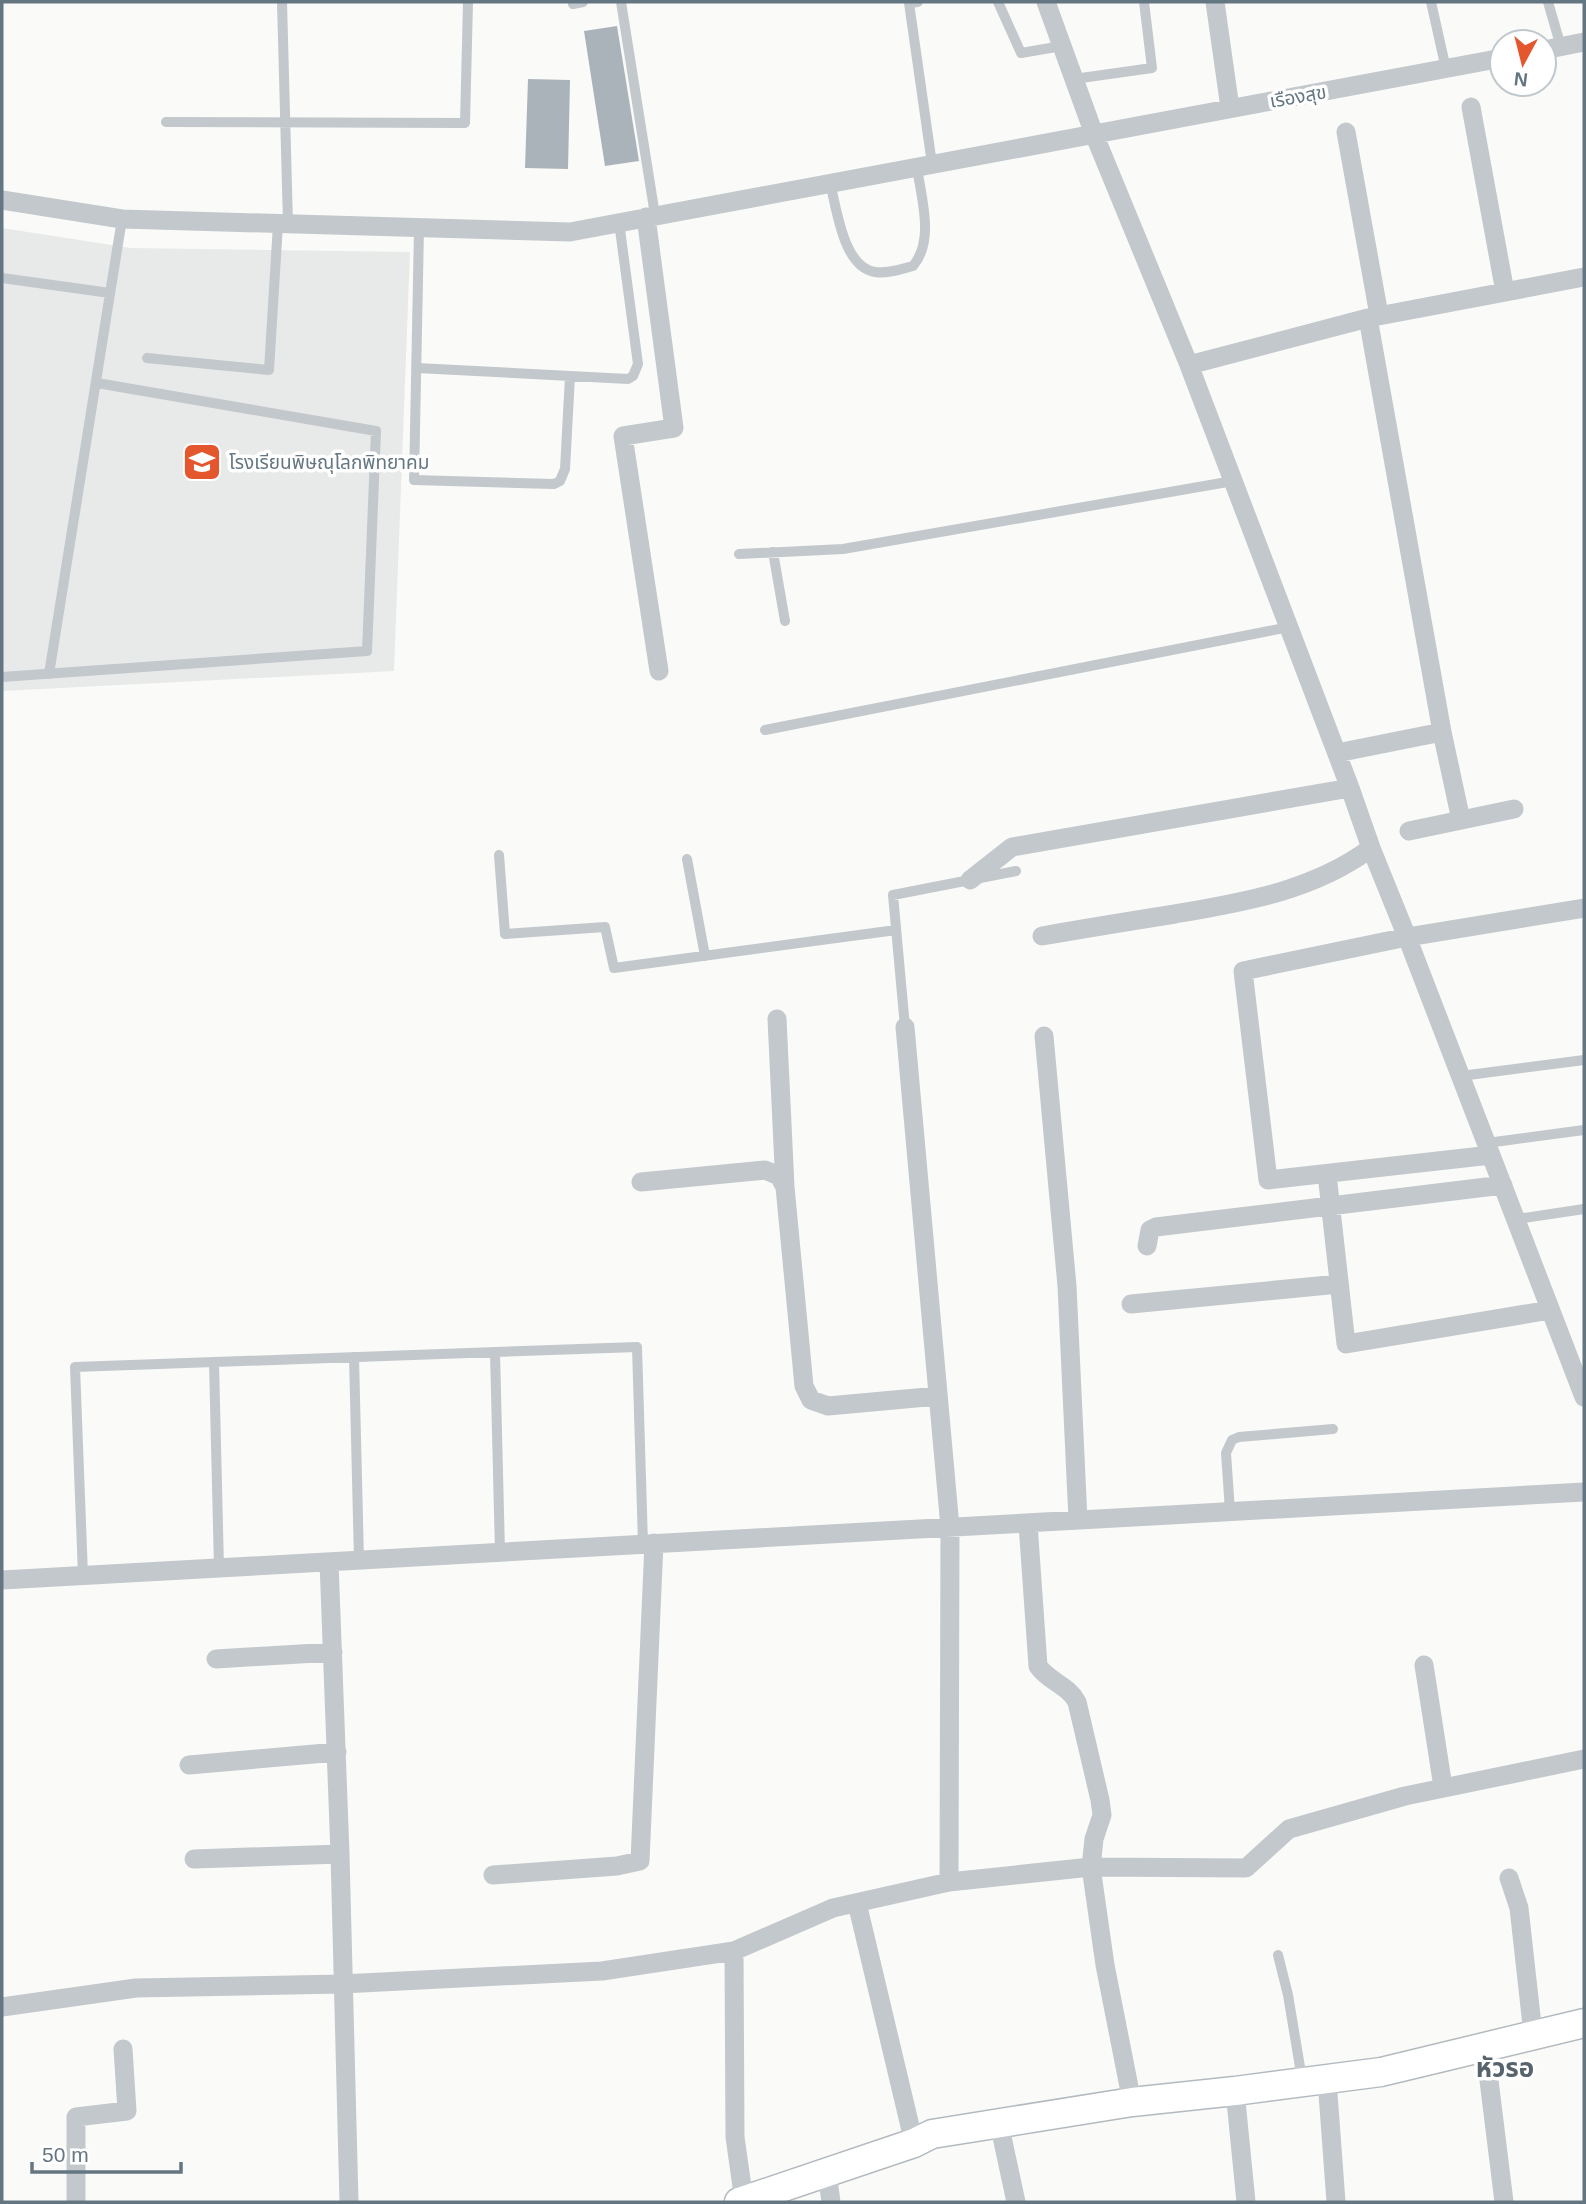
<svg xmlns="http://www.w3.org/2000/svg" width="1586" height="2204" font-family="Helvetica,'Noto Sans Thai',sans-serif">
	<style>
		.built { fill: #e8e9e9 }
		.building { fill: #aab3b9 }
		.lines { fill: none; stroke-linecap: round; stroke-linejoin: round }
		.secondary-casing { stroke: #b3babf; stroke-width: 31 }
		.service { stroke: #c3c8cc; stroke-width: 10 }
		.minor { stroke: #c3c8cc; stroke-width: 19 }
		.secondary { stroke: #fff; stroke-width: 28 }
		.labels { text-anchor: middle; stroke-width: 7; stroke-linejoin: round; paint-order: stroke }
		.street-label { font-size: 19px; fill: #657683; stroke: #fff }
		.poi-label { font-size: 19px; fill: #657683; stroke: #fff; text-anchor: start }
		.district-label { font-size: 26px; font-weight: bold; fill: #57646e; stroke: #fff }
	</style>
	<rect width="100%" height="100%" fill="#fafaf8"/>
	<path class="built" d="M2,228L131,248L410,252L394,671L2,691Z"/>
	<path class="building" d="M617,26L639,161L605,166L584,31Z
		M528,79L570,80L568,169L525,168Z"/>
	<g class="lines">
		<g class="secondary-casing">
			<path id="secondary" d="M739,2202L914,2143L932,2134L1132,2102L1235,2091L1381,2072L1584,2023"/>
		</g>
		<path class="service" d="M282,2L288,224
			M621,2L655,215
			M918,2L909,3L932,164
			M998,2L1021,53L1062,46
			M1431,2L1446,69
			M1548,2L1561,47
			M573,4L583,2
			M1074,79L1152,68L1144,2
			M166,122L465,123L468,2
			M830,183C837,209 843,267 875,272C887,274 901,269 913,266C935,240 921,198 917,167
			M419,229L414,480L554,484L560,481L565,469L570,376
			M2,278L110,293
			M147,358L269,370L278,224
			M417,368L628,379L633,376L638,364L619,222
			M773,552L785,621
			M739,554L843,549L1233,481
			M49,674L122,219
			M2,677L367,651L376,431L97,383
			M765,730L1289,627
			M499,855L505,934L605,927L614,968L896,930
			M687,859L705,956
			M905,1027L893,895L1016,871
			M1461,1076L1584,1060
			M1487,1143L1584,1130
			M1517,1219L1584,1209
			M495,1352L500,1552
			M354,1357L359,1560
			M214,1362L219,1568
			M1230,1511L1226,1453L1232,1440L1239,1437L1333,1429
			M83,1575L75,1367L637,1347L643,1544
			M1278,1955L1288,1995L1302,2079"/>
		<path class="minor" d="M1046,2L1094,134L1189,365L1350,788L1371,848L1407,937L1584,1397
			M1215,2L1230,108
			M1544,50L1584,42
			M1471,107L1505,292
			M1346,132L1379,315
			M2,200L122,219L570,232L1502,58
			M646,217L674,428L623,436L659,671
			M1368,318L1584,277
			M1189,365L1368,318L1442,732L1337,753
			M1442,732L1461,820
			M1409,831L1514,809
			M970,880L1012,847L1350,788
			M1042,936C1087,928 1131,921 1175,914C1244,902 1313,891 1371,848
			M777,1019L785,1187
			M905,1027L950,1527L949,1882
			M1044,1036L1067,1286L1078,1520
			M1491,1155L1268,1180L1243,971L1407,937L1584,908
			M1327,1174L1346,1344L1550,1310
			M641,1182L765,1170L779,1176L785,1187L804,1386L811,1400L828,1406L938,1396
			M1147,1246L1150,1230L1156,1227L1503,1185
			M1131,1304L1339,1284
			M1028,1524L1038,1666C1049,1682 1067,1684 1077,1702L1100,1800L1102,1815L1094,1839L1091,1867L1105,1965L1132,2102
			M329,1562L340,1854L349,2202
			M2,1580L1584,1492
			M216,1659L333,1652
			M1424,1665L1443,1787
			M189,1765L337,1752
			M194,1859L340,1854
			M493,1875L617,1866L640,1861L654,1543
			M1509,1878L1519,1908L1533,2034
			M857,1903L914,2143
			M734,1951L735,2137L744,2201
			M2,2007L136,1988L342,1984L602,1971L734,1951L833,1908L949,1882L1091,1867L1246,1868L1289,1829L1405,1796L1584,1759
			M1485,2048L1504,2202
			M1327,2080L1336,2202
			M1235,2091L1246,2202
			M999,2123L1016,2202
			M827,2172L831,2202
			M76,2202V2117L127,2111L123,2049"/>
		<use href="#secondary" class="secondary"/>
	</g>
	<defs>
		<g id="school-square" transform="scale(2.0125)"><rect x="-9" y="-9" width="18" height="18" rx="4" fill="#e4572e" stroke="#fff"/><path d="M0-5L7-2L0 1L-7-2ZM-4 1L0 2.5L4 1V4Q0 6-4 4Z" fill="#fff"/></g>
	</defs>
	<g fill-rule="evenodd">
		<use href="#school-square" x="202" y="462"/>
	</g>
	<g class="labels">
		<g class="street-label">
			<text transform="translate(1298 96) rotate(-10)" y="7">เรืองสุข</text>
		</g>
		<g class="poi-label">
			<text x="229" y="469">โรงเรียนพิษณุโลกพิทยาคม</text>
		</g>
		<g class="district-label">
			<text x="1505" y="2077">หัวรอ</text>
		</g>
	</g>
	<rect width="1586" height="2204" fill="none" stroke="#657683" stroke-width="7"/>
	<g transform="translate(1523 63) rotate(187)"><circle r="33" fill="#ffffff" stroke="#c1c8cd" stroke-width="2"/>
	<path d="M0-5L12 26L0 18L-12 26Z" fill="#e4572e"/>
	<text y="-10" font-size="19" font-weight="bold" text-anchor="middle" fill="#657683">N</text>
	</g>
	<path d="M32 2162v10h149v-10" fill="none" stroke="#657683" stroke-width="3.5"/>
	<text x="42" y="2162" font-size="21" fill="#657683" stroke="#ffffff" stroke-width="5" paint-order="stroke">50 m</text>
</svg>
